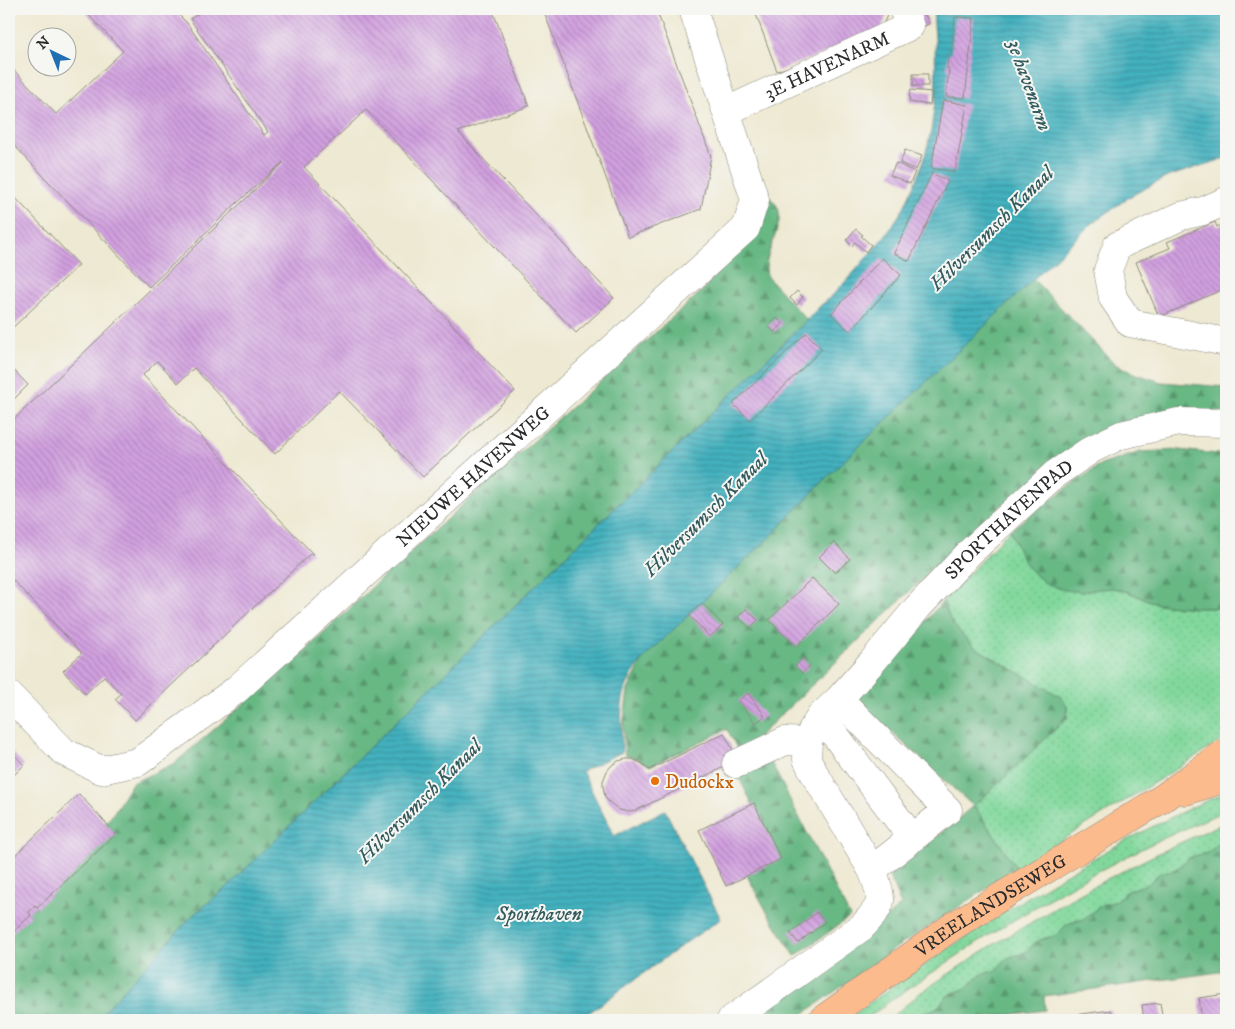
<svg xmlns="http://www.w3.org/2000/svg" width="1235" height="1029" font-family="'IM FELL DW Pica',serif">
	<style>
		.grass { fill: url(#grass-dots); stroke: #568264 }
		.forest { fill: url(#forest-firs); stroke: #4a7258 }
		.water { fill: url(#water-rules); stroke: #376e74 }
		.building { fill: url(#building-back-hatch) }
		.lines { fill: none; stroke-linecap: round; stroke-linejoin: round }
		.minor-casing { stroke: #8c8a7e; stroke-width: 29 }
		.major-casing { stroke: #8c8a7e; stroke-width: 29 }
		.minor { stroke: #fff; stroke-width: 28 }
		.major { stroke: #fbbb8d; stroke-width: 28 }
		.food-dot { fill: #e8710a; stroke: #f6f6f2; stroke-width: 2 }
		.labels { text-anchor: middle; stroke-width: 4; stroke-linejoin: round; paint-order: stroke }
		.street-label { font-size: 19px; fill: #2b2b2b; stroke: #f6f6f2 }
		.food-label { font-size: 19px; fill: #c56008; stroke: #f6f6f2; text-anchor: start }
		.water-label { font-size: 20px; font-style: italic; fill: #335a5e; stroke: #f6f6f2 }
	</style>
	<defs>
		<pattern id="grass-dots" width="8" height="8" patternUnits="userSpaceOnUse" patternTransform="scale(1.25)"><rect width="8" height="8" fill="#81d89c"/><path d="M2 2h.1M6 6h.1" fill="none" stroke="#70ba87" stroke-width="1.8" stroke-linecap="round"/></pattern>
		<pattern id="forest-firs" width="22" height="20" patternUnits="userSpaceOnUse" patternTransform="scale(1.25)"><rect width="22" height="20" fill="#68b884"/><path d="M5 1l3.5 6h-7zM16 11l3.5 6h-7z" fill="#56966c"/></pattern>
		<pattern id="water-rules" width="6" height="5" patternUnits="userSpaceOnUse" patternTransform="scale(1.25)"><rect width="6" height="5" fill="#43b1be"/><path d="M0 2.5h6" fill="none" stroke="#38909b"/></pattern>
		<pattern id="building-back-hatch" width="6" height="6" patternUnits="userSpaceOnUse" patternTransform="scale(1.25)"><rect width="6" height="6" fill="#d2a0e0"/><path d="M-1 5l2 2M0 0l6 6M5-1l2 2" fill="none" stroke="#ab83b6"/></pattern>
	</defs>
	<rect width="100%" height="100%" fill="#f6f6f2"/>
	<filter id="ink" filterUnits="userSpaceOnUse"><feTurbulence type="fractalNoise" baseFrequency=".02" numOctaves="2"/><feDisplacementMap in="SourceGraphic" scale="10" xChannelSelector="R" yChannelSelector="G"/><feConvolveMatrix kernelMatrix="1 2 1 2 8 2 1 2 1" color-interpolation-filters="sRGB"/></filter>
	<filter id="wash" filterUnits="userSpaceOnUse"><feTurbulence type="fractalNoise" baseFrequency=".0096" numOctaves="4" result="noise"/><feDisplacementMap in="SourceGraphic" scale="20" xChannelSelector="R" yChannelSelector="G"/><feGaussianBlur stdDeviation="1.12" result="paint"/><feColorMatrix in="noise" values="0 0 0 0 0 0 0 0 0 0 0 0 0 0 0 0 0 1.4 0 .05"/><feComposite in="paint" operator="in"/></filter>
	<g filter="url(#wash)">
		<rect width="100%" height="100%" fill="#eee9d2"/>
		<path class="grass" d="M1010,530L1020,554L1082,592L1100,589L1113,588L1128,592L1158,604L1194,608H1226V738L1068,836L1017,869L974,806L1067,718V706L1061,697L974,647L955,627L950,619L943,601Z
			M1226,792V810L1149,845L1083,879L1050,898L978,942L894,998L865,1020H846C966,934 1090,851 1226,792Z
			M1226,822V840L1219,843L1210,851L1205,854L1193,856L1188,859L1178,868L1173,870L1156,876L1148,884L1127,891L1114,902L1102,905L1097,908L1085,919L1073,921L1057,935L1051,937L1045,938L1035,943L1027,951L1022,954L1010,957L996,970L979,976L966,988L961,991L955,992L946,997L939,1006L916,1020H888L920,993L988,948L1069,900L1107,879L1171,847Z"/>
		<path class="forest" d="M768,196C771,199 776,203 778,208C785,227 761,256 767,275C768,276 771,282 772,282L807,320L224,890L191,917L96,1020H9V912L111,817L132,783L175,763L306,650L385,575L555,422L701,292L756,228Z
			M1033,279L1115,364L1131,372L1161,382L1226,387V412L1192,411L1002,505L936,566L758,737L850,917L795,956L766,910L745,872L778,855L730,760L740,754L727,729L650,766L638,759L625,755L623,727L628,690L644,657L772,535L829,475Z
			M1179,450L1226,455V608H1194L1158,604L1128,592L1113,588L1100,589L1082,592L1064,590L1045,583L1030,570L1020,554L1010,530L1069,486L1101,465L1140,452Z
			M943,601L950,619L955,627L974,647L1061,697L1067,706V718L974,806L1017,869L897,947L795,1020H745L862,938L901,905L889,876L973,806L854,698L869,685Z
			M1226,840V971L1044,996L1045,1010L968,1020H916L924,1012L935,1009L939,1006L946,997L950,995L966,988L979,976L996,970L1005,960L1010,957L1022,954L1027,951L1035,943L1040,940L1051,937L1057,935L1065,926L1070,923L1085,919L1097,908L1102,905L1114,902L1127,891L1148,884L1156,876L1162,872L1174,870L1178,868L1188,859L1193,856L1205,854L1210,851L1219,843Z"/>
		<path class="water" d="M933,9H1226V158L1167,177L1129,197L1089,226L829,475L772,535L645,657C639,665 633,672 629,681C618,702 622,729 622,752L582,771L614,836L665,810L721,919L684,944L579,1020H96L191,917L224,890L807,320L820,306L831,297L856,270L889,231L903,209L915,183L924,160L931,131L936,94L935,39Z"/>
		<g id="blocks">
			<path class="building" d="M83,9H173L187,23L264,135L268,132L190,19L205,9H492L529,106L458,132L614,298L576,333L366,110L304,167L515,391L423,477L339,391L275,454L194,368L178,383L157,361L143,375L313,554H310L135,720L115,699L121,694L104,676L85,694L63,671L82,653L9,576V424L283,163V162L237,203L149,287L9,140V65L56,114L123,51Z
				M543,9H656L711,156L701,209L628,237Z
				M754,9H890L879,33L777,71Z
				M910,9H923L929,24L917,29Z
				M943,9H970V10L944,14Z
				M955,17L974,18L965,98L946,97L949,68H947L948,54L951,55Z
				M913,74H928V86H913Z
				M910,90L932,92L930,105L909,102Z
				M943,100L967,105L955,172L931,168Z
				M905,150L922,156L916,170L900,163Z
				M896,163L915,172L910,184L890,175Z
				M932,173L948,181L909,261L894,253Z
				M9,191L79,265L9,331Z
				M1215,222L1217,227L1226,223V288L1159,317L1136,262L1170,248L1167,242Z
				M856,229L863,235L861,236L871,245L866,252L855,242L852,246L846,240Z
				M882,258L901,275L850,331L831,314Z
				M797,291L803,297L797,305L790,298Z
				M777,318L783,324L774,332L768,326Z
				M806,333L822,349L750,420L733,404Z
				M9,365L28,385L9,404Z
				M834,542L850,559L835,573L819,557Z
				M812,578L839,604L796,647L769,620Z
				M702,603L723,625L710,637L689,615Z
				M746,609L758,620L750,628L738,617Z
				M803,658L810,666L802,673L795,666Z
				M748,693L765,716L756,723L738,701Z
				M724,733L738,760L635,811L630,812L619,810L608,801L605,797L603,786V781L607,771L612,765L618,761L626,759H633L643,764L649,770Z
				M9,749L24,765L9,780Z
				M79,794L116,834L37,908L35,906L29,912L31,915L9,936V861Z
				M754,803L781,859L726,886L699,830Z
				M817,912L825,922L798,943L790,933Z
				M1226,994V1020H1202L1199,998Z
				M1160,1003L1163,1020H1144L1142,1005Z
				M1111,1010L1113,1020H1067L1066,1016Z"/>
		</g>
	</g>
	<g filter="url(#ink)">
		<use href="#blocks" fill-opacity="0" stroke="#8c8a7e" stroke-width="1"/>
		<g class="lines">
			<g class="minor-casing">
				<g id="minor">
					<path id="s1" d="M727,111L910,26L903,9"/>
					<path d="M1226,201L1203,211L1181,216L1117,246L1108,270L1113,298L1130,323L1226,342"/>
					<path id="s2" d="M9,695L64,752L101,770L138,762L236,690L746,228L755,200L693,9"/>
					<path id="s3" d="M839,699L948,810L872,870L814,773L807,759L808,742L813,728L821,716L839,699L873,661L918,607L971,551L1055,474L1092,449L1121,435L1179,422L1226,423"/>
					<path d="M821,716L912,838"/>
					<path d="M736,764L785,741L808,742"/>
					<path d="M731,1020L862,927C868,920 878,911 880,901C881,892 875,878 872,870"/>
				</g>
			</g>
			<g class="major-casing">
				<g id="major">
					<path d="M1186,791L1226,778"/>
					<path id="s4" d="M822,1020L953,926L1163,798L1226,752"/>
				</g>
			</g>
			<use href="#minor" class="minor"/>
			<use href="#major" class="major"/>
		</g>
	</g>
	<circle class="food-dot" cx="655" cy="781" r="5"/>
	<g class="labels">
		<g class="street-label">
			<text dy="7" stroke="none"><textPath href="#s1" startOffset="110">3E HAVENARM</textPath></text>
			<text dy="7" stroke="none"><textPath href="#s2" startOffset="599">NIEUWE HAVENWEG</textPath></text>
			<text dy="7" stroke="none"><textPath href="#s3" startOffset="700">SPORTHAVENPAD</textPath></text>
			<text dy="7" stroke="none"><textPath href="#s4" startOffset="204">VREELANDSEWEG</textPath></text>
		</g>
		<g class="food-label">
			<text x="665" y="788">Dudockx</text>
		</g>
		<g class="water-label">
			<text transform="translate(1030 85) rotate(70)" y="7">3e havenarm</text>
			<text transform="translate(991 228) rotate(-45)" y="7">Hilversumsch Kanaal</text>
			<text transform="translate(705 514) rotate(-45)" y="7">Hilversumsch Kanaal</text>
			<text transform="translate(419 801) rotate(-45)" y="7">Hilversumsch Kanaal</text>
			<text x="539" y="920">Sporthaven</text>
		</g>
	</g>
	<rect width="1235" height="1029" fill="none" stroke="#f6f6f2" stroke-width="30"/>
	<g transform="translate(52 52) rotate(317)"><circle r="24" fill="#f6f6f2" stroke="#a5a5a2"/>
	<path d="M0-4L9 19L0 12L-9 19Z" fill="#1f6fb2"/>
	<text y="-8" font-size="14" font-weight="bold" text-anchor="middle" fill="#2b2b2b">N</text>
	</g>
</svg>
